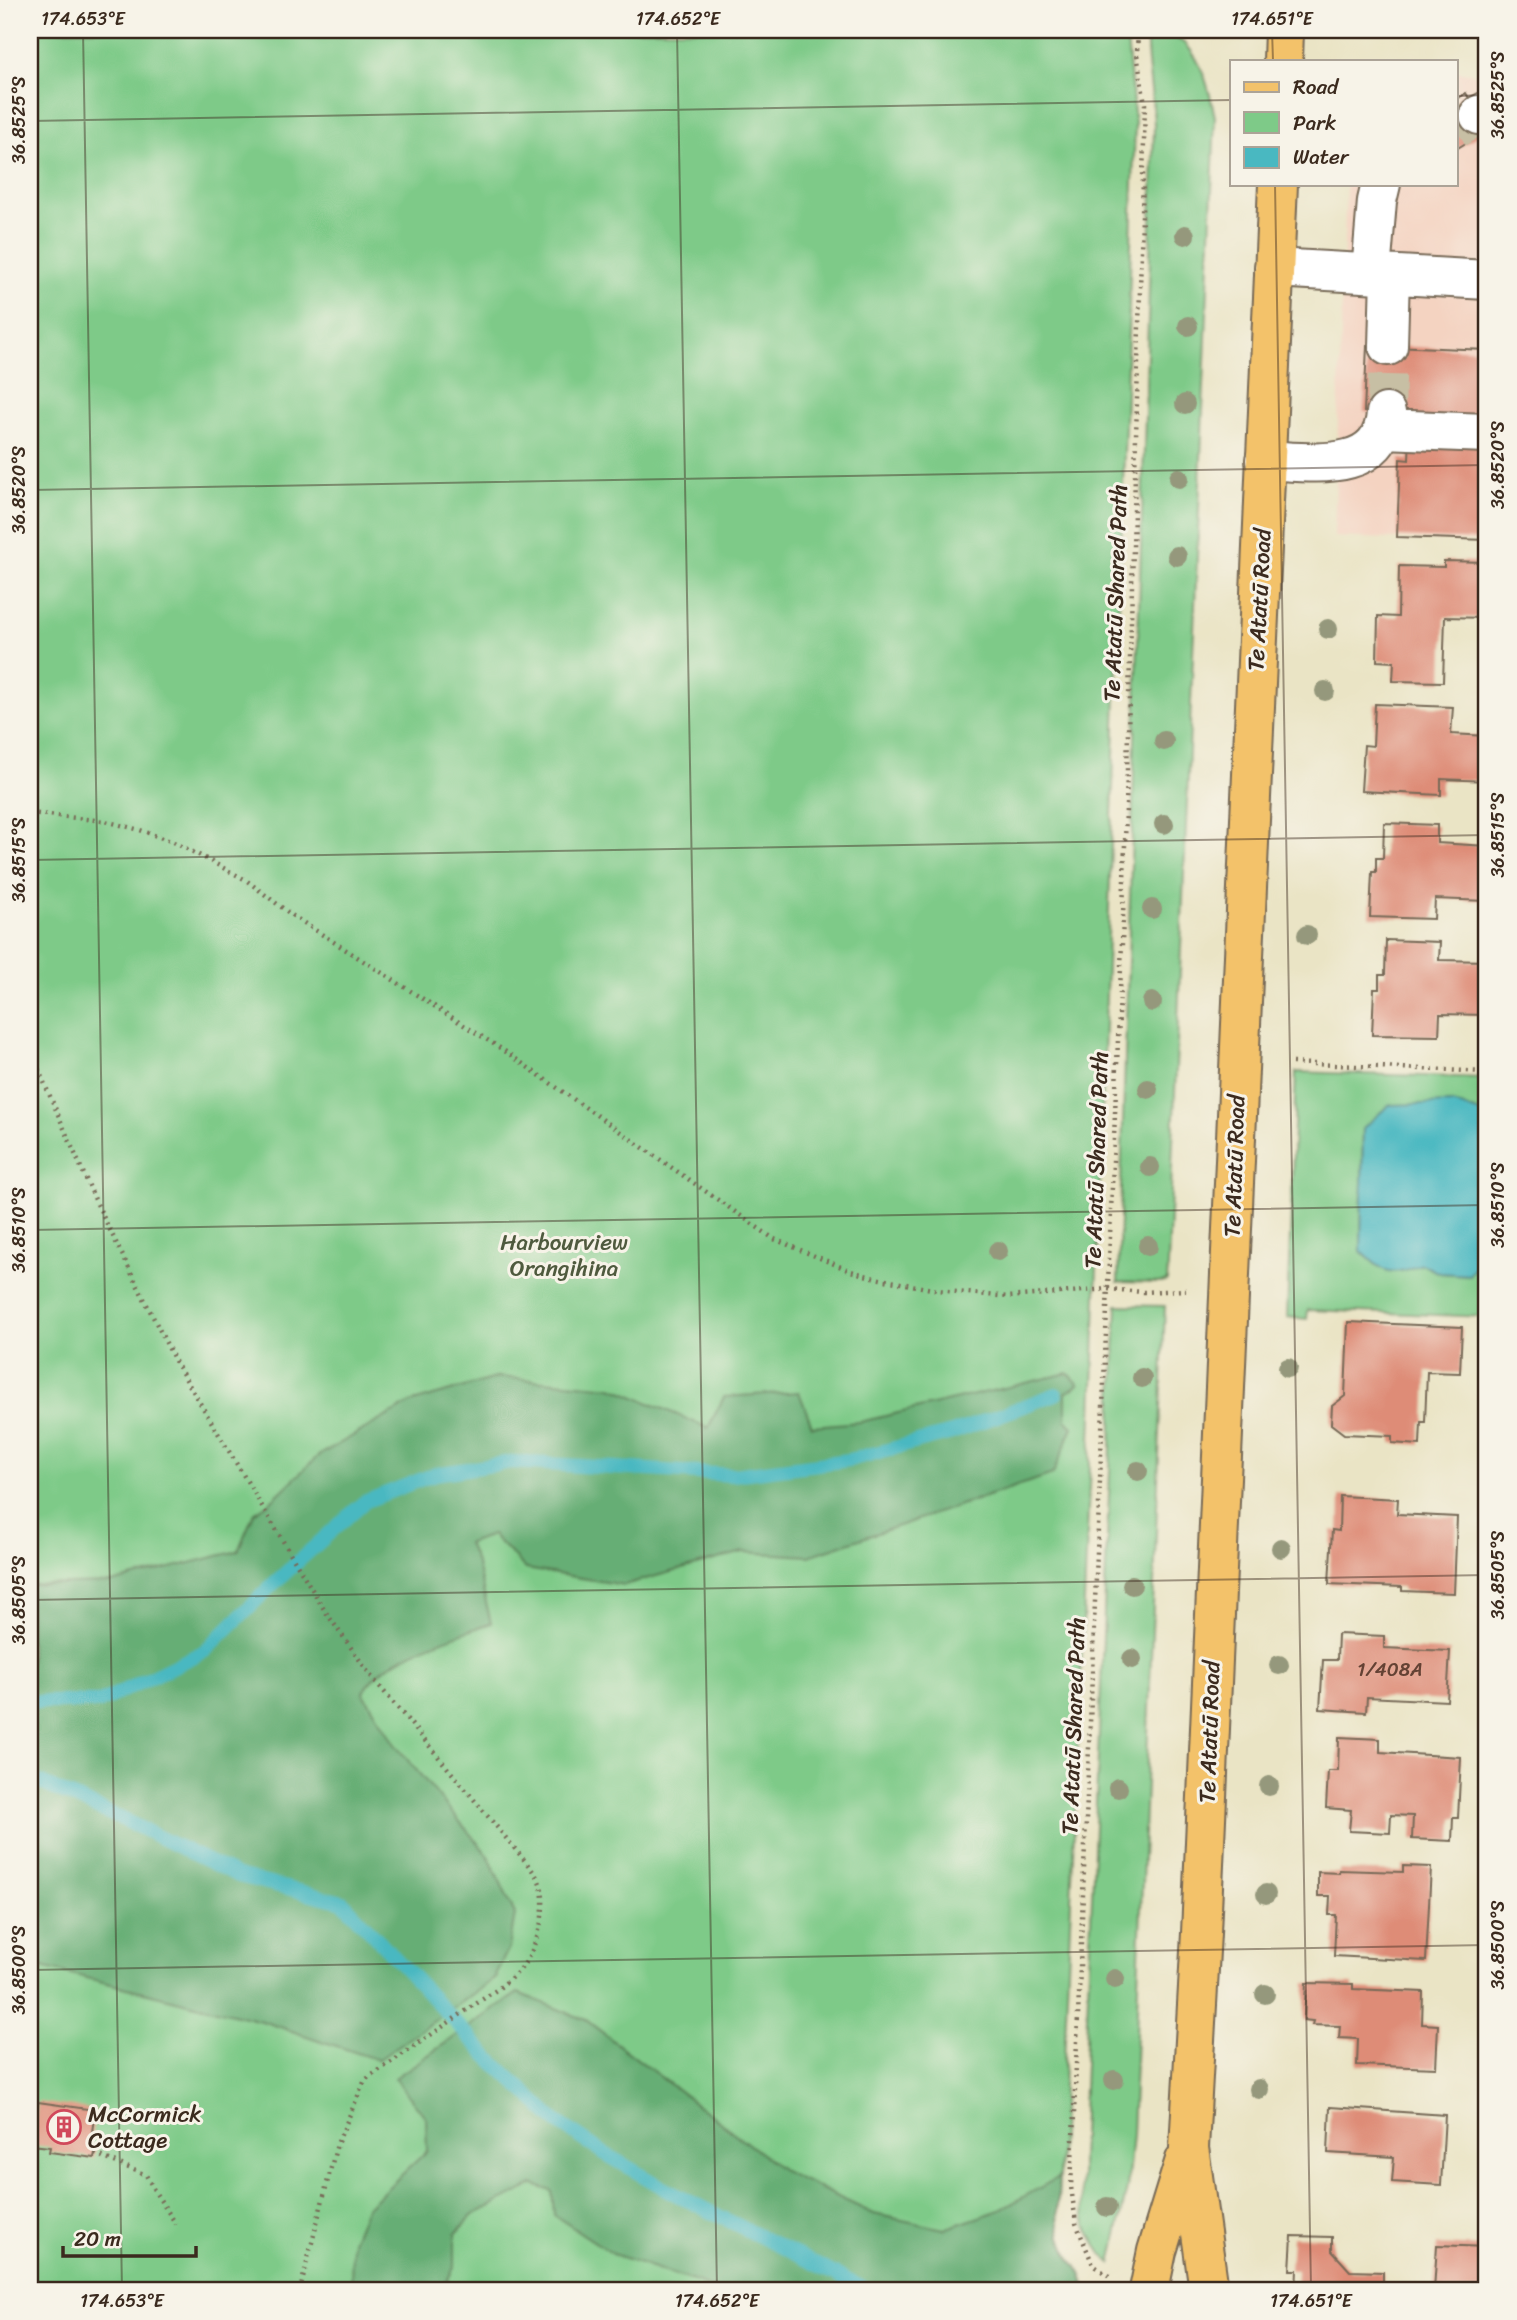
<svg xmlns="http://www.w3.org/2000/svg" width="1517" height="2320" font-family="Sriracha,sans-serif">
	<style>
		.built { fill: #f4d3c1 }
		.green { fill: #7eca88; stroke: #5c7a53; stroke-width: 2 }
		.forest { fill: #66ae74; stroke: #506c49; stroke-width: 2 }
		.water { fill: #49b8c1; stroke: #427170; stroke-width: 2 }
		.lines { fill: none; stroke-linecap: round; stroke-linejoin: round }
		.stream { stroke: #49b8c1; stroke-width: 14 }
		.building { fill: #de8c77 }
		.minor-tunnel { stroke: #c7bfa4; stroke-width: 38; stroke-dasharray: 38 19; stroke-linecap: butt }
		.minor-casing { stroke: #786b58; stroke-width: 42 }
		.major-casing { stroke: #786b58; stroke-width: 42 }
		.path { stroke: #786b58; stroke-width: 4.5; stroke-dasharray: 2 5; stroke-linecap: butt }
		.minor { stroke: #fff; stroke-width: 38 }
		.major { stroke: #f3c26a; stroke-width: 38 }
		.tree { fill: #95987b }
		.ticks { fill: none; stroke: #3b2a1e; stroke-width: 2; stroke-opacity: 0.45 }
		.labels { text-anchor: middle; stroke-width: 6; stroke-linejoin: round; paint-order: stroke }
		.number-label { font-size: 19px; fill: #644234 }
		.street-label { font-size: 23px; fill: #3b2a1e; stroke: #f7f3e8 }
		.park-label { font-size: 23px; fill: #4f5a3e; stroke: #f7f3e8 }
		.poi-label { font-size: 23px; fill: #3b2a1e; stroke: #f7f3e8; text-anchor: start }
		.neatline { fill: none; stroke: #3b2a1e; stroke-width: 2.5 }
		.ticks-label { font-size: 18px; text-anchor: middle; fill: #3b2a1e }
	</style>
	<rect width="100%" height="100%" fill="#f7f3e8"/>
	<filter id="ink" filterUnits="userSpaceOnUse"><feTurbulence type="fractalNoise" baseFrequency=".0143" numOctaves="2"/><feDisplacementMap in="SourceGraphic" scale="14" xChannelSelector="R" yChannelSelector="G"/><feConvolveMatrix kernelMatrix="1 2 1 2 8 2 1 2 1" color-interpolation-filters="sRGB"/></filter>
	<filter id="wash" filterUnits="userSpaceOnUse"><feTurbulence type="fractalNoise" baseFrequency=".00686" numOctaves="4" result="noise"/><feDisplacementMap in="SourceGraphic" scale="28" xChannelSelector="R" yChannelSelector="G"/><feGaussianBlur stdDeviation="1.57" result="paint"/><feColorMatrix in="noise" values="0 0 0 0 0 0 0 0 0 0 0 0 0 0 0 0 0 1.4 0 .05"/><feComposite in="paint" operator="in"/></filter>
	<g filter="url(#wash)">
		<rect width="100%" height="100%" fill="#eae4c5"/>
		<path class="built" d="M1456,71L1487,76V542L1334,537L1346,184H1456Z"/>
		<path class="green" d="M30,30H1126L1135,124L1092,1417L1059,2177C1058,2200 1055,2228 1066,2250C1073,2264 1085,2273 1085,2290H30Z
			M1147,31C1159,33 1175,35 1185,44C1203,61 1210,93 1215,117L1168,1264L1167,1281L1161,1283L1118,1282L1154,128C1154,95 1145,64 1147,31Z
			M1296,1072L1487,1078V1117L1486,1115L1363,1128L1361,1251C1385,1274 1391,1276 1422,1264L1439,1273L1468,1275L1487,1252V1317L1308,1310L1307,1319L1287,1317Z
			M1117,1305L1165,1306L1132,2135L1127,2188L1111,2264C1078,2229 1082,2204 1081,2159Z"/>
		<path class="forest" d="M1068,1373L1079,1384L1066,1393V1420L1073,1427L1053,1474L809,1556L743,1552L624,1585L526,1569L492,1535L468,1543L477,1565L491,1623C451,1638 385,1654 363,1692L396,1746L488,1855L515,1914L509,1948L495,1975L497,1977L378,2060L265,2022L30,1964V1585L111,1583L238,1551L254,1513L269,1503L318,1456L410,1403L498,1377L612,1387L708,1428L724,1397L799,1392L812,1426L860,1422Z
			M518,1993L586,2020L785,2172L874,2214L944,2229L1000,2210L1059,2177C1058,2200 1055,2228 1066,2250C1073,2264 1085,2273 1085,2290H719L613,2254L554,2215L552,2191L533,2185L473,2215L455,2234V2266L442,2290H351L352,2241L366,2208L427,2151L426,2118L395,2078Z"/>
		<path class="water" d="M1452,1103L1486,1115L1487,1117V1252L1469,1275L1439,1273L1422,1264C1391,1276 1386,1275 1361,1251L1363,1128L1389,1105Z"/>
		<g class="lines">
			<path class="stream" d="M30,1702H100L205,1651L272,1585L364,1502L435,1474L512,1462L733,1475L849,1460L952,1433L1056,1394
				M30,1778L124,1820L238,1876L343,1902L488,2057L556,2121L602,2152L671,2192L867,2290"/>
		</g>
		<g id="blocks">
			<path class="building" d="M1466,93L1487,130L1456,149V100Z
				M1367,345L1487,350V540L1397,537L1400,459L1409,460L1411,414L1364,412Z
				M1444,561L1487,562V618L1445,617L1443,682L1393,681L1394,662L1377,661L1378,616L1398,617L1399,566L1444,567Z
				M1375,704L1453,707L1451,734L1487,736V781L1441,779V795L1361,791L1364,745L1373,746Z
				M1384,823L1437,825V843L1487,846V901L1435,899L1434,919L1370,917L1372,872H1376V858H1383Z
				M1386,940L1440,942L1439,960L1487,961V1015L1440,1014L1439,1036L1372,1035L1374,989H1379V975H1385Z
				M1348,1322L1462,1327L1460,1373L1427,1372L1425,1422H1421L1420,1445L1392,1443V1436L1344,1434L1331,1424L1332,1406L1345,1396Z
				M1340,1496L1398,1499L1397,1514L1457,1517L1454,1593L1402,1591V1587L1329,1584L1332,1530L1339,1531Z
				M1338,1634L1384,1636V1648L1450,1651L1447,1701L1367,1697L1366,1712L1320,1709L1323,1660H1337Z
				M1339,1737L1380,1739V1752L1461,1757L1458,1818H1453L1452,1841L1412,1839L1413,1816L1391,1815L1390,1833L1349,1831L1351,1810L1326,1808L1328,1771H1338Z
				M1403,1866L1431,1867L1426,1961L1334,1956L1336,1915H1329L1330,1896H1318V1872L1339,1873V1870L1403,1872Z
				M1306,1983L1353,1984V1989L1423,1992L1422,2024L1438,2025L1436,2068L1357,2065L1358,2039L1339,2038L1340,2026L1312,2025L1313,2021L1304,2020Z
				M38,2102L95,2110L90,2147L96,2148L94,2158L49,2152L50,2147L32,2145Z
				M1330,2107L1445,2115L1441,2185L1392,2182L1394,2157L1328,2153Z
				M1292,2236L1332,2237V2251L1350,2271L1383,2272V2290H1296L1297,2270H1290Z
				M1437,2245L1487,2247V2290H1434Z"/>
		</g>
	</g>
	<g filter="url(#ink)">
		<use href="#blocks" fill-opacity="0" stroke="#786b58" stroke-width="2"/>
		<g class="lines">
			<path class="minor-tunnel" d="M1456,129L1479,115
				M1386,413L1388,346"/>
			<g class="minor-casing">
				<path id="minor" d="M1479,115L1487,111
					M1274,268L1487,280
					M1371,273L1377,201L1381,184
					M1388,346L1390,275
					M1384,429L1487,433
					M1265,460C1310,462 1382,475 1386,413"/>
			</g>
			<g class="major-casing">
				<path id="major" d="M1283,61L1284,30
					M1149,2290L1157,2251L1185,2160
					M1209,2290L1189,2148L1201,1933L1278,184"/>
			</g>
			<path class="path" d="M30,813L105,821L140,830L176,843L246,880L293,916L503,1050L774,1239L851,1271L875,1278L937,1290L1008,1297L1108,1289L1143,1292L1186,1290
				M30,1050L96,1202L176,1363L325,1611L371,1676L526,1862C530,1868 536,1874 539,1881C550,1904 537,1947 523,1966C517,1974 509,1979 502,1986L365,2080L337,2144L300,2290
				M1292,1063L1487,1072
				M95,2154L146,2175L155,2192L176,2224
				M1109,2276L1093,2265L1076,2223L1071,2187L1123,918L1145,104L1137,54L1138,30"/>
			<use href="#minor" class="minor"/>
			<use href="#major" class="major"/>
		</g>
		<g class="tree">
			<circle cx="1185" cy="235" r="10"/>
			<circle cx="1188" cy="326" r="10"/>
			<circle cx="1185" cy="404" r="10"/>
			<circle cx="1179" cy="478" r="10"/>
			<circle cx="1177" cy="556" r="10"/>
			<circle cx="1328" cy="629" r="10"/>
			<circle cx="1325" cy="691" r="10"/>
			<circle cx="1164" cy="741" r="10"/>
			<circle cx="1164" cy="824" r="10"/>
			<circle cx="1152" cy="909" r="10"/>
			<circle cx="1307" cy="935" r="10"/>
			<circle cx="1152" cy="1002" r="10"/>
			<circle cx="1148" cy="1089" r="10"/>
			<circle cx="1150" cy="1167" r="10"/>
			<circle cx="1148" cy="1246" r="10"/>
			<circle cx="998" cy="1251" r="10"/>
			<circle cx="1288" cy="1368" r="10"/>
			<circle cx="1142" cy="1378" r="10"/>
			<circle cx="1138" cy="1471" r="10"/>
			<circle cx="1281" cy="1548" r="10"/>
			<circle cx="1132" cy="1585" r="10"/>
			<circle cx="1132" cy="1659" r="10"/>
			<circle cx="1279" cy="1665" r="10"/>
			<circle cx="1269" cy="1786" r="10"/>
			<circle cx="1118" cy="1788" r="10"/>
			<circle cx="1266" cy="1894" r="10"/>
			<circle cx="1115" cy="1979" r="10"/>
			<circle cx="1265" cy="1994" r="10"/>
			<circle cx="1114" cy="2080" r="10"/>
			<circle cx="1259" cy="2089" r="10"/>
			<circle cx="1107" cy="2207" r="10"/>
		</g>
	</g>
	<path class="ticks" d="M83,30L122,2290M677,30L717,2290M1272,30L1273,61M1456,96L1487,95M30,121L1232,100M1275,184L1311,2290M30,490L1487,465M30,860L1487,835M30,1230L1487,1205M30,1600L1487,1575M30,1970L1487,1945"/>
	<defs>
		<g id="building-ring" transform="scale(1.75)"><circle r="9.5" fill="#f7f3e8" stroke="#d1495b" stroke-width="1.5"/><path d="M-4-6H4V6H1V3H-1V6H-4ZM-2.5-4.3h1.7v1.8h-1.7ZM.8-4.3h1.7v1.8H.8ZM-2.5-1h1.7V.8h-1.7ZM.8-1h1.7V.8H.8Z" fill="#d1495b"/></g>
	</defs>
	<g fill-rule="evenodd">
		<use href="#building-ring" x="64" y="2127"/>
	</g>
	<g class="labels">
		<g class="number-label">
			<text x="1390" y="1676">1/408A</text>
		</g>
		<g class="street-label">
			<text transform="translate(1115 593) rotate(-88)" y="8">Te Atatū Shared Path</text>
			<text transform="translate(1259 600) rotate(-87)" y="8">Te Atatū Road</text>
			<text transform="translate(1096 1160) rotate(-88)" y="8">Te Atatū Shared Path</text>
			<text transform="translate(1234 1166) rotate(-88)" y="8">Te Atatū Road</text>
			<text transform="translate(1073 1726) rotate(-88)" y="8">Te Atatū Shared Path</text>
			<text transform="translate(1209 1732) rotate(-88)" y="8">Te Atatū Road</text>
		</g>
		<g class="park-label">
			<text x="564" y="1250">Harbourview<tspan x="564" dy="26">Orangihina</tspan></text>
		</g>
		<g class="poi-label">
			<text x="88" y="2122">McCormick<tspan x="88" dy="26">Cottage</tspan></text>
		</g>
	</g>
	<rect width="1517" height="2320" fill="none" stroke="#f7f3e8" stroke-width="77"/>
	<rect x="1230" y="60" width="228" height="126" fill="#f7f3e8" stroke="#aca397" stroke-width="2"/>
	<rect x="1244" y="82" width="35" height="10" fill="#f3c26a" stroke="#aca397" stroke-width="2"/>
	<text x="1293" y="94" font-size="21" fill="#3b2a1e">Road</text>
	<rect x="1244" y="112" width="35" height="21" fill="#7eca88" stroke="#aca397" stroke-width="2"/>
	<text x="1293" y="130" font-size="21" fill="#3b2a1e">Park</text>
	<rect x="1244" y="147" width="35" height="21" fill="#49b8c1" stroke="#aca397" stroke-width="2"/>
	<text x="1293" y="164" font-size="21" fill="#3b2a1e">Water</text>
	<path d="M63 2246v10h133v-10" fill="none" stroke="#3b2a1e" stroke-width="3.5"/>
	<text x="74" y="2246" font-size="21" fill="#3b2a1e" stroke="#f7f3e8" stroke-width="5" paint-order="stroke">20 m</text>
	<rect x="38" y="38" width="1440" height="2244" class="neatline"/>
	<g class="ticks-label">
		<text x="83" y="25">174.653°E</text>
		<text x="678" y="25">174.652°E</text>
		<text x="1272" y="25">174.651°E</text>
		<text transform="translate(1498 95) rotate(-90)" y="6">36.8525°S</text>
		<text transform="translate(19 120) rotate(-90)" y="6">36.8525°S</text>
		<text transform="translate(1498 465) rotate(-90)" y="6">36.8520°S</text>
		<text transform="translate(19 490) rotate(-90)" y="6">36.8520°S</text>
		<text transform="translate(1498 835) rotate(-90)" y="6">36.8515°S</text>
		<text transform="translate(19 860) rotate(-90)" y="6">36.8515°S</text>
		<text transform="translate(1498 1205) rotate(-90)" y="6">36.8510°S</text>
		<text transform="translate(19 1230) rotate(-90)" y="6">36.8510°S</text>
		<text transform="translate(1498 1575) rotate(-90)" y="6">36.8505°S</text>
		<text transform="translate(19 1600) rotate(-90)" y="6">36.8505°S</text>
		<text transform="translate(1498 1945) rotate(-90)" y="6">36.8500°S</text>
		<text transform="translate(19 1970) rotate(-90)" y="6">36.8500°S</text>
		<text x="122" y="2307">174.653°E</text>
		<text x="717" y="2307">174.652°E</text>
		<text x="1311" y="2307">174.651°E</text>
	</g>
</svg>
